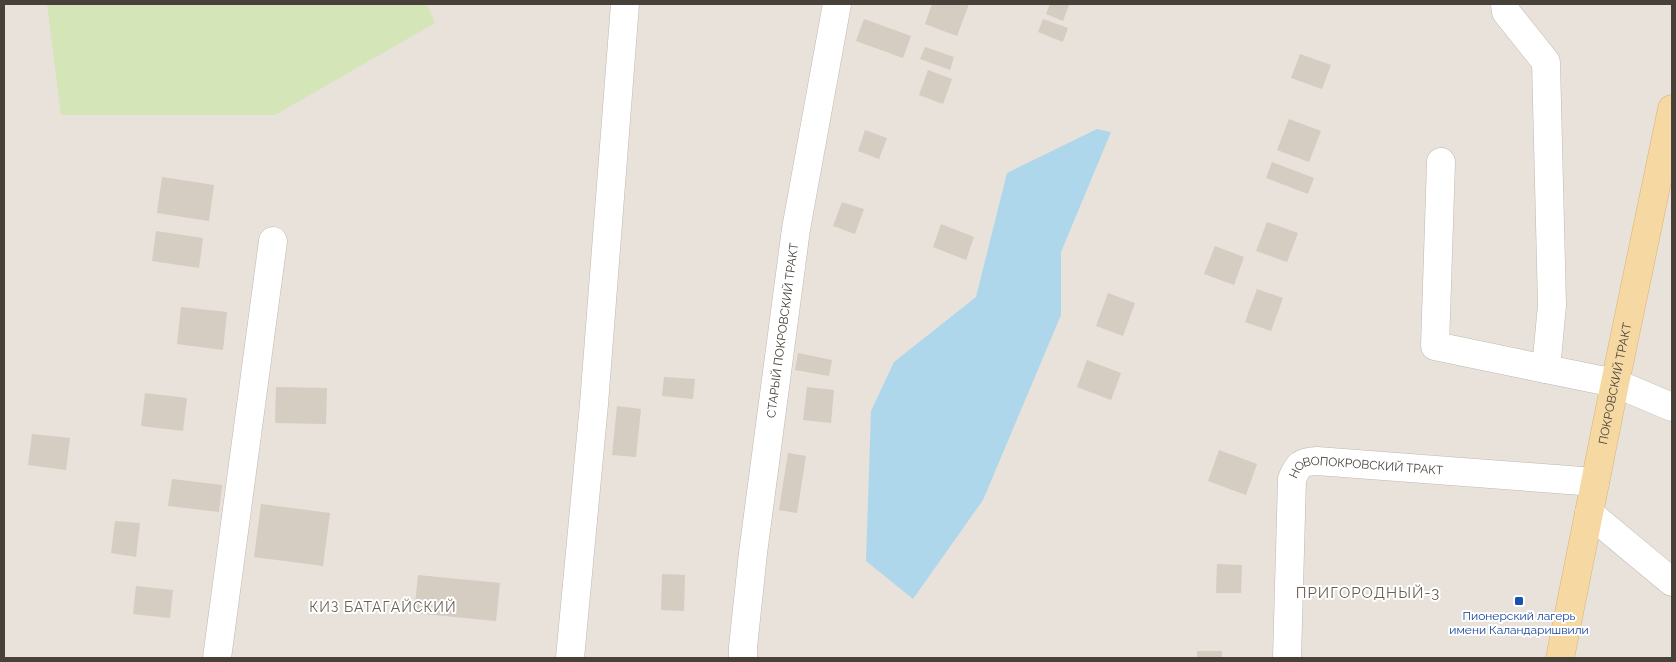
<svg xmlns="http://www.w3.org/2000/svg" width="1676" height="662" font-family="Raleway,sans-serif">
	<style>
		.residential { fill: #e8e2da }
		.green { fill: #d4e5b8 }
		.water { fill: #aed7eb }
		.building { fill: #d5ccc2 }
		.lines { fill: none; stroke-linecap: round; stroke-linejoin: round }
		.minor-casing { stroke: #bfb8af; stroke-width: 29 }
		.major-casing { stroke: #dab374; stroke-width: 29 }
		.minor { stroke: #fff; stroke-width: 28 }
		.major { stroke: #f6d8a3; stroke-width: 28 }
		.transit-dot { fill: #1a4fb4; stroke: #fff; stroke-width: 2 }
		.labels { text-anchor: middle; stroke-width: 4; stroke-linejoin: round; paint-order: stroke }
		.street-label { font-size: 12px; fill: #48413a; stroke: #fff }
		.transit-label { font-size: 12px; fill: #164399; stroke: #fff }
		.neighbourhood-label { font-size: 14px; letter-spacing: 1px; fill: #6a5e52; stroke: #fff }
		.quarter-label { font-size: 15px; letter-spacing: 1px; fill: #6a5e52; stroke: #fff }
	</style>
	<rect width="100%" height="100%" fill="#f4f1ec"/>
	<path class="residential" d="M4,4H1672V658H4Z"/>
	<path class="green" d="M47,4H427L435,23L275,115H61Z"/>
	<path class="water" d="M1097,129L1111,132L1061,252V315L983,500L913,599L866,561L871,411L894,362L976,297L1007,173Z"/>
	<path class="building" d="M932,4H969L957,36L925,24Z
		M1050,4L1069,5L1063,21L1046,14Z
		M864,19L911,36L903,58L856,41Z
		M1043,19L1068,28L1063,42L1038,32Z
		M925,47L954,57L950,70L920,59Z
		M1300,54L1331,65L1322,89L1291,78Z
		M928,70L952,79L943,104L919,95Z
		M1289,119L1321,131L1309,162L1277,150Z
		M865,130L887,138L879,159L858,151Z
		M1272,162L1314,178L1308,194L1266,178Z
		M162,177L214,185L209,221L157,213Z
		M842,202L864,209L855,234L833,226Z
		M1267,222L1298,233L1287,262L1256,251Z
		M941,224L974,237L966,260L933,247Z
		M156,231L203,238L199,268L152,261Z
		M1215,246L1244,257L1234,285L1204,274Z
		M1257,289L1283,298L1271,331L1245,322Z
		M1108,293L1135,303L1123,336L1096,326Z
		M181,307L227,312L223,350L177,344Z
		M798,353L832,360L829,376L795,370Z
		M1087,360L1121,373L1111,400L1077,387Z
		M664,377L695,379L693,399L662,396Z
		M276,387L327,388L326,424L275,423Z
		M807,387L834,390L831,423L803,420Z
		M145,393L187,398L183,431L141,426Z
		M617,406L641,409L636,457L612,455Z
		M32,434L70,438L66,470L28,465Z
		M1219,450L1257,464L1246,495L1208,481Z
		M788,453L806,456L797,513L779,510Z
		M172,479L222,485L219,512L168,506Z
		M261,504L330,513L323,566L254,557Z
		M115,521L140,523L136,557L111,553Z
		M1217,564L1242,565L1241,593H1216Z
		M662,574L685,575L684,611L661,610Z
		M418,575L500,583L496,621L414,613Z
		M136,586L173,590L170,618L133,614Z
		M1197,651H1222V658H1197Z"/>
	<g class="lines">
		<g class="minor-casing">
			<g id="minor">
				<path d="M1505,4L1506,12L1546,62L1552,305L1546,369L1615,383L1672,407"/>
				<path d="M1441,162L1435,346L1546,369"/>
				<path d="M1589,513L1672,582"/>
				<path d="M217,658L273,241"/>
				<path d="M570,658L594,404L625,4"/>
				<path id="s1" d="M743,658V647L753,553L796,229L837,4"/>
				<path id="s2" d="M1287,658L1292,479C1298,465 1300,462 1317,461L1595,482"/>
			</g>
		</g>
		<g class="major-casing">
			<g id="major">
				<path id="s3" d="M1560,658L1615,383L1672,109"/>
			</g>
		</g>
		<use href="#minor" class="minor"/>
		<use href="#major" class="major"/>
	</g>
	<rect class="transit-dot" x="1514" y="596" width="10" height="10" rx="2.5"/>
	<g class="labels">
		<g class="street-label">
			<text dy="4" stroke="none"><textPath href="#s1" startOffset="330">СТАРЫЙ ПОКРОВСКИЙ ТРАКТ</textPath></text>
			<text dy="4" stroke="none"><textPath href="#s3" startOffset="280">ПОКРОВСКИЙ ТРАКТ</textPath></text>
			<text dy="4" stroke="none"><textPath href="#s2" startOffset="260">НОВОПОКРОВСКИЙ ТРАКТ</textPath></text>
		</g>
		<g class="transit-label">
			<text x="1519" y="620">Пионерский лагерь<tspan x="1519" dy="14">имени Каландаришвили</tspan></text>
		</g>
		<g class="neighbourhood-label">
			<text x="383" y="612">КИЗ БАТАГАЙСКИЙ</text>
		</g>
		<g class="quarter-label">
			<text x="1368" y="598">ПРИГОРОДНЫЙ-3</text>
		</g>
	</g>
	<rect width="1676" height="662" fill="none" stroke="#48413a" stroke-width="10"/>
</svg>
